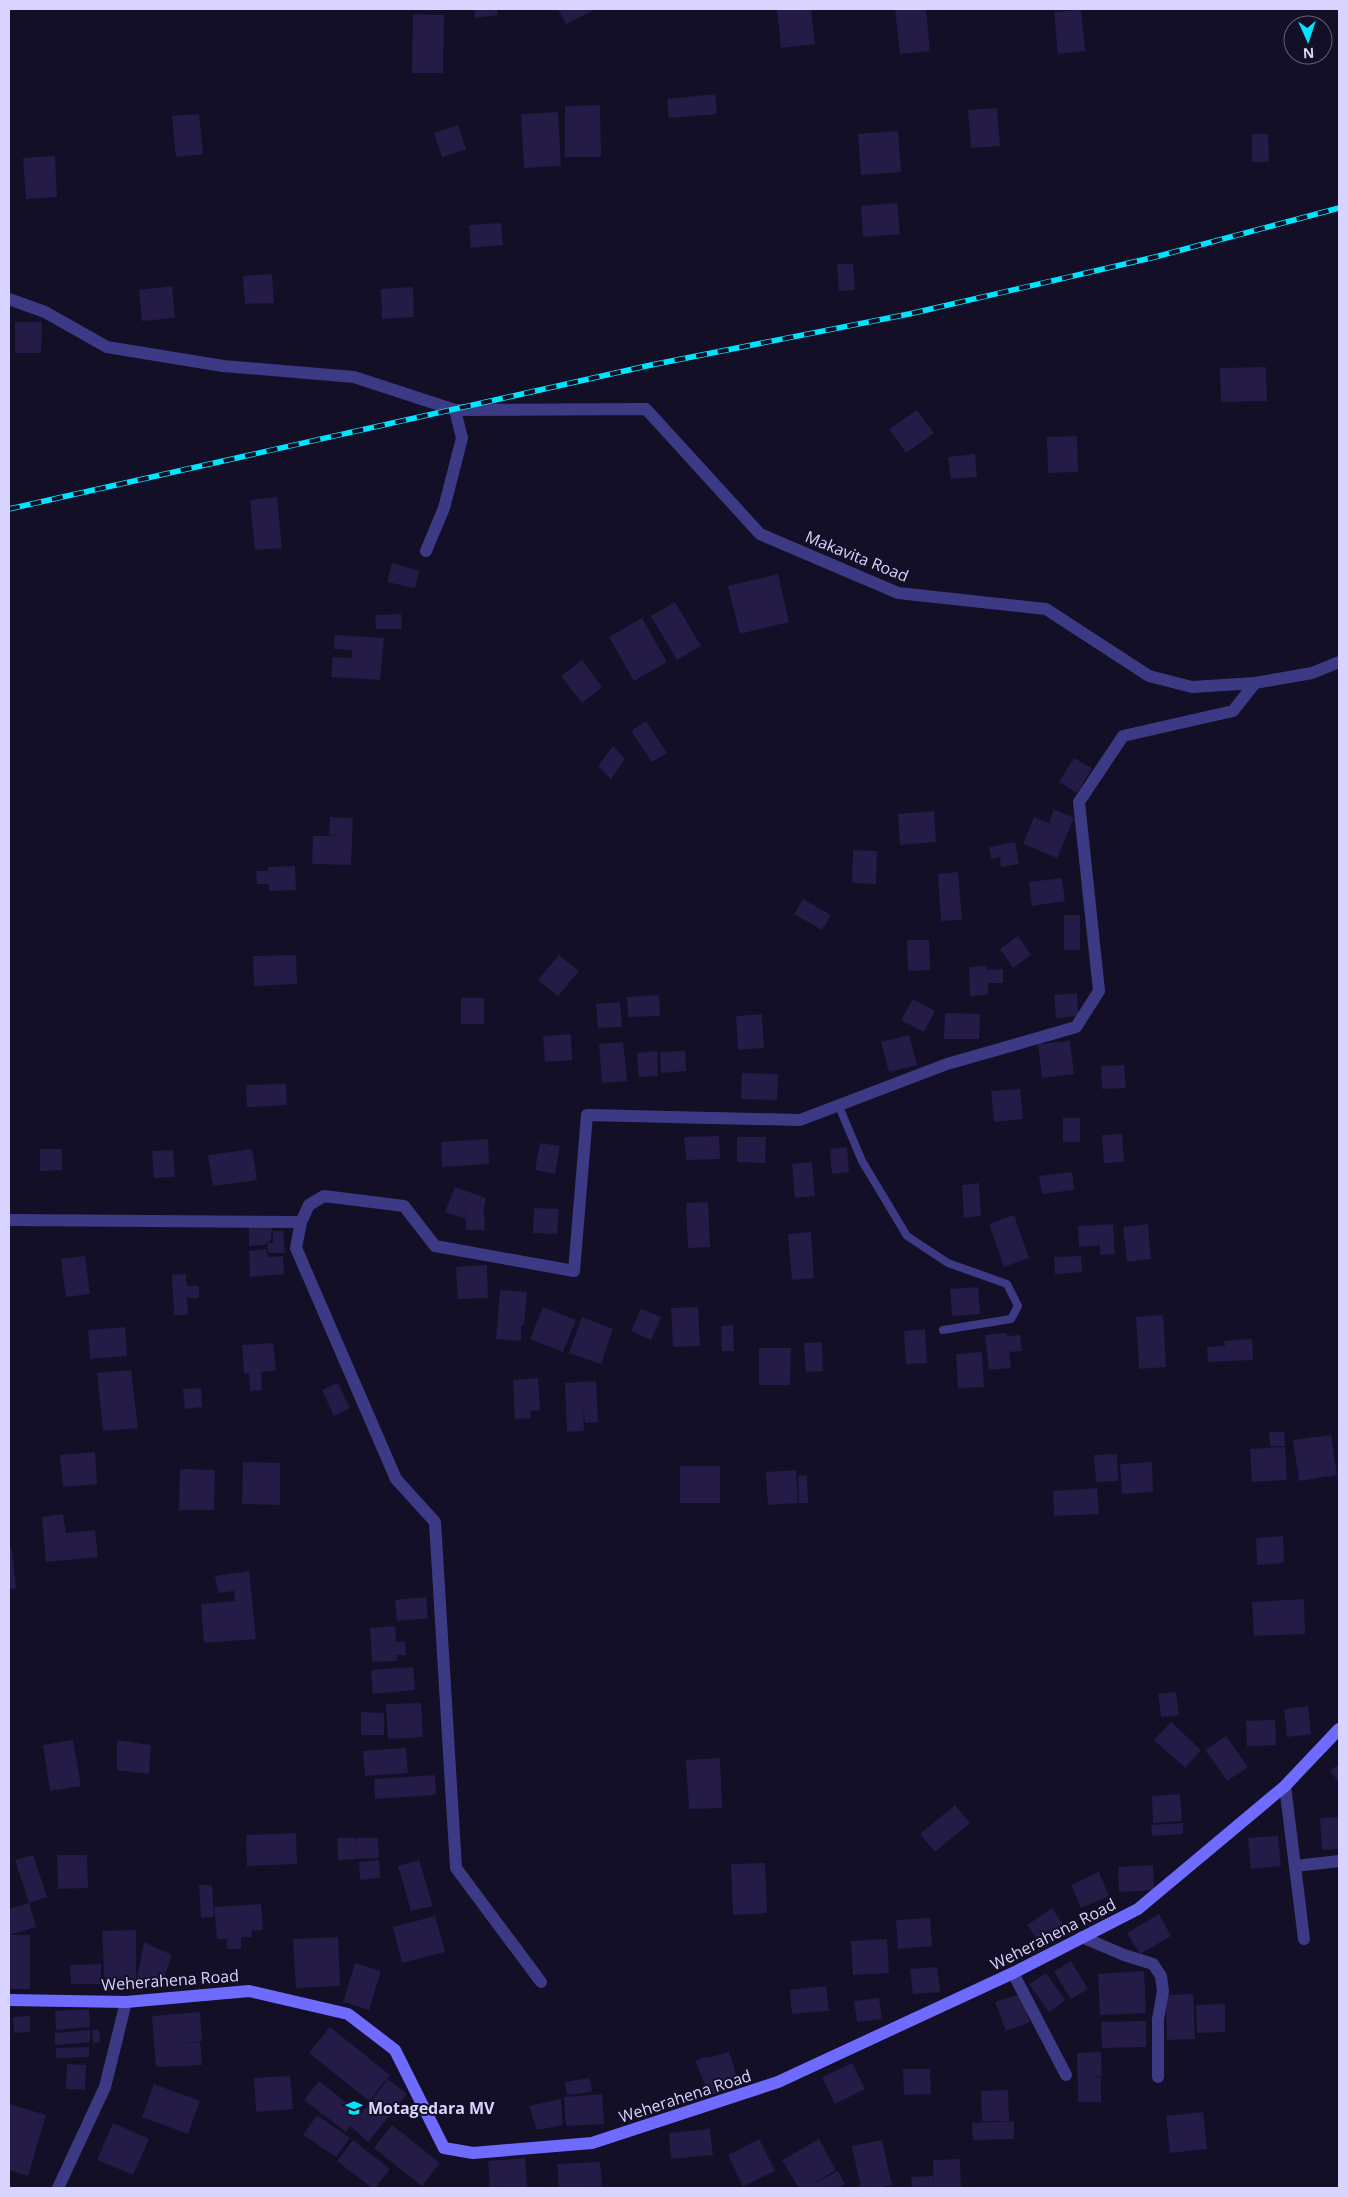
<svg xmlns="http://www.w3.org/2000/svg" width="1348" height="2197" font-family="'Open Sans',sans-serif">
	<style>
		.building { fill: #241b47 }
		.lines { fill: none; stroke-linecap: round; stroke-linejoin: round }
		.lane { stroke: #3d3a85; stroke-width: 8 }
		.street { stroke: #3d3a85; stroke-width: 12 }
		.secondary { stroke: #6f6bff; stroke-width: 12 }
		.rail-casing { stroke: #00e5ff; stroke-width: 5.5 }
		.rail { stroke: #130f26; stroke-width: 4; stroke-dasharray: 11; stroke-linecap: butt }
		.labels { text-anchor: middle; stroke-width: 4; stroke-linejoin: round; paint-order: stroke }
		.street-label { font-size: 16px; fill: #d9d4ff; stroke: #130f26 }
		.poi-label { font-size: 16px; font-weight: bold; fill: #d9d4ff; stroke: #130f26; text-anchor: start }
	</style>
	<rect width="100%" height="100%" fill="#130f26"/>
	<path class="building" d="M474,9H497L498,15L475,18Z
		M558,9H591L592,11L566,24Z
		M777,9H811L815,44L781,48Z
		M895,9H926L930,51L900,54Z
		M1081,10L1085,51L1058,54L1054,12Z
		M413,14L444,15L443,73H412Z
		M715,94L717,114L669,118L667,99Z
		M600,105L601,157H565V106Z
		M997,108L1000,146L971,148L968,110Z
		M558,112L561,166L524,168L521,114Z
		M199,114L203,154L176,157L172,116Z
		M458,125L466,149L442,157L434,133Z
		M898,131L901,172L861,175L858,134Z
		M1252,134H1268L1269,162H1252Z
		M55,156L57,197L26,199L23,158Z
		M897,203L900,234L863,237L861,206Z
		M501,223L503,245L471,248L469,225Z
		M837,264H853L855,290L839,291Z
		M272,274L274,303L245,304L243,276Z
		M172,286L175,318L142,321L139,290Z
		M413,287L414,317L382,319L381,289Z
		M15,322H42L41,353H15Z
		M1266,367L1267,401L1221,402L1220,368Z
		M917,410L934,433L906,453L889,429Z
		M1077,436L1078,472L1048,473L1047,437Z
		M975,454L977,477L951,479L948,457Z
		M277,497L282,548L255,550L250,500Z
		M392,563L419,571L415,588L387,582Z
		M778,574L789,622L740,634L728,586Z
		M675,602L701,646L677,660L651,616Z
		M401,614L402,629H376L375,615Z
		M642,618L667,662L634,681L609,637Z
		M335,635L384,638L380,680L331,677L333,657L352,658V650L334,649Z
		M582,660L602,687L582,703L561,676Z
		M646,721L667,753L652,762L631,731Z
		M613,746L625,759L611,779L598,766Z
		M1074,758L1092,768L1077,793L1059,782Z
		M1054,809L1074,818L1057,858L1023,844L1034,817L1049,823Z
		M934,811L936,842L900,845L898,814Z
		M330,817L353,818L351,865L312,864L313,836H336L329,835Z
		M1015,842L1019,864L1001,867L1000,857L991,859L989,847Z
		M853,850L877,851L876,884L852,883Z
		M295,866L296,890L269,891V884H257L256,871H268V867Z
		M958,872L962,920L941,921L938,874Z
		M1062,878L1065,901L1032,906L1029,882Z
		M803,899L831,915L822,930L794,914Z
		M1064,915H1080V950H1064Z
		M1018,936L1031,955L1013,968L1000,949Z
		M907,940H929L930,970L908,971Z
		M296,955L297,984L254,986L253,956Z
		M559,955L579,971L558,996L538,980Z
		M987,966V970L1003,969V983H988V995L970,996L969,967Z
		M1077,993L1078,1016L1056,1018L1054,995Z
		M659,995L660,1016L628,1017L627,997Z
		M461,998H484V1024H461Z
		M913,999L935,1011L924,1032L901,1020Z
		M620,1002L622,1027L598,1028L596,1004Z
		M945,1013L980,1014L979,1039H944Z
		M762,1014L764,1048L738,1050L736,1016Z
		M571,1034L572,1060L545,1062L543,1036Z
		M909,1035L917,1065L889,1072L881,1042Z
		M1070,1041L1074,1074L1042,1078L1038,1044Z
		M623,1042L627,1081L602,1083L599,1044Z
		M657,1051L658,1076L639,1077L637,1053Z
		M685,1051L686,1071L661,1073L660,1052Z
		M1124,1065L1126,1088L1102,1089L1101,1066Z
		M742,1073L778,1074L777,1100L741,1099Z
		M286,1084L287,1105L247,1107L246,1085Z
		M1020,1089L1023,1119L994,1122L991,1091Z
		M1063,1118H1080V1142H1063Z
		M1122,1134L1124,1162L1104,1163L1102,1135Z
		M719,1136L720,1159L686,1160L684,1137Z
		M737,1137H766L765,1163L737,1162Z
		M488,1139L489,1164L442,1167L441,1142Z
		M540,1143L560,1146L555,1174L535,1170Z
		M847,1147L849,1172L832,1174L830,1149Z
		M40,1149H62V1170L40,1171Z
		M252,1149L257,1180L213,1186L208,1155Z
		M173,1150L175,1177L154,1178L152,1151Z
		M812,1162L815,1196L795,1198L792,1164Z
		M1072,1172L1074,1190L1042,1194L1039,1176Z
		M979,1183L981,1216L964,1218L962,1185Z
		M455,1187L486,1198L483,1213H484L485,1230H466V1209L465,1219L445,1212Z
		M708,1202L710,1247L688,1248L686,1203Z
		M534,1208L559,1209L557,1234L533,1233Z
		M1014,1215L1029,1258L1004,1267L989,1224Z
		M1113,1224L1115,1254L1100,1255V1245L1079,1247L1078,1226Z
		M1148,1224L1151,1259L1127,1262L1123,1227Z
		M272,1226L271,1240L264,1245L249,1246V1227Z
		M273,1231H283L285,1253H268L267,1243H273Z
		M811,1232L814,1278L792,1280L788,1234Z
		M266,1249L268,1257L283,1256L284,1274L250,1277L249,1251Z
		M85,1256L90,1294L66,1297L61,1259Z
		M1081,1256L1082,1272L1055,1274L1054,1257Z
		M487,1265L488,1298L458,1299L456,1267Z
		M186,1274L187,1286H199V1298H187L188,1315H174L172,1275Z
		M978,1287L980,1314L952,1316L950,1289Z
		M500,1290L527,1292L524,1325H521V1341L496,1339Z
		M543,1307L576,1320L563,1352L530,1339Z
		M698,1307L700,1346L673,1347L671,1308Z
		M641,1309L661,1317L651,1340L631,1331Z
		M1163,1315L1166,1367L1139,1369L1136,1317Z
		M582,1317L613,1329L601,1364L569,1353Z
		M733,1325L734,1351H722L721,1326Z
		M125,1327L127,1356L90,1359L88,1330Z
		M925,1329L927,1363L906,1364L904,1331Z
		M1007,1333V1336L1020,1335L1022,1351L1009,1352L1011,1368L989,1370L985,1335Z
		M1252,1339L1253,1360L1208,1362L1207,1347L1225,1346L1224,1341Z
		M822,1342L823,1371L806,1372L804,1343Z
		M273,1343L276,1370L261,1372L262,1390L250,1391L249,1373H244L242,1345Z
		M759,1348H791L790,1385H759Z
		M982,1352L984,1387L958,1388L956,1354Z
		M131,1370L138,1428L103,1431L97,1373Z
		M538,1378L540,1410L530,1411L531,1418L515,1419L513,1380Z
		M596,1381L598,1422L585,1423L583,1409L584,1431L567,1432L565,1383Z
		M338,1383L350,1408L334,1416L322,1390Z
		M201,1388L202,1407L185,1409L183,1389Z
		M1269,1432H1284L1285,1446H1270Z
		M1331,1435L1337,1475L1299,1481L1293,1440Z
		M1285,1447L1287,1480L1252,1482L1250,1449Z
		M95,1452L97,1484L63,1487L60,1455Z
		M1117,1454L1118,1481L1096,1482L1094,1455Z
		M243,1462L280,1463V1505L242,1504Z
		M1152,1462L1153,1492L1122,1494L1120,1464Z
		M680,1466H720V1503H680Z
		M180,1469L215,1470L214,1510H179Z
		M796,1470L798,1503L768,1505L766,1472Z
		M807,1475L808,1503H799L798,1476Z
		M1097,1488L1099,1514L1054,1516L1053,1491Z
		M63,1514L66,1533L95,1530L98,1557L46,1562L42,1517Z
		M1283,1536L1284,1563L1257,1565L1256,1538Z
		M9,1549H12L16,1588L9,1589Z
		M249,1571L256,1639L204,1643L201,1604L235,1601L234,1591L218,1593L215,1576Z
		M426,1597L428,1618L397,1621L395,1600Z
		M1304,1599L1305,1634L1254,1636L1252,1602Z
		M395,1626L396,1642H405L406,1655H397V1661L372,1662L370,1628Z
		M413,1667L415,1690L373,1694L371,1670Z
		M1176,1692L1179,1715L1161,1717L1158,1694Z
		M421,1703L423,1737L388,1739L386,1704Z
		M1308,1706L1311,1734L1287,1737L1284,1709Z
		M361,1712L384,1713V1735H361Z
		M1275,1720L1276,1745L1247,1746L1246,1721Z
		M1171,1722L1201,1750L1185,1768L1154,1740Z
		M1226,1736L1248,1767L1227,1781L1205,1750Z
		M73,1740L81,1786L50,1791L43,1745Z
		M117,1740L151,1745L149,1774L117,1770Z
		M406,1748L408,1773L365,1776L363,1751Z
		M720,1758L722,1808L689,1809L686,1760Z
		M1339,1764V1782L1330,1771Z
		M435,1775L436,1795L375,1799L374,1779Z
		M1180,1794L1182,1821L1153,1823L1152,1796Z
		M955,1805L970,1823L935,1852L920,1834Z
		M1339,1817V1849L1322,1850L1320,1818Z
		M1183,1823V1834L1152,1836L1151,1825Z
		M296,1833L297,1864L247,1866L246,1835Z
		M1278,1836L1281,1866L1251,1869L1248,1838Z
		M337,1838H355V1847L356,1838H378L379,1858L338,1860Z
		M33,1855L47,1897L29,1903L15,1860Z
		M57,1855H87L88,1888L58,1889Z
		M379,1860L380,1878L360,1880L359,1862Z
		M419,1860L433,1906L411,1911L398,1866Z
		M765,1863L767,1913L733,1915L731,1864Z
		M1153,1865L1154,1890L1119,1892L1118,1867Z
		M1099,1872L1109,1896L1081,1908L1071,1885Z
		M199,1885H212L214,1917L201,1918Z
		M29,1903L36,1927L9,1935V1909Z
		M261,1904L263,1930L251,1931L252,1937H241V1949H227V1939H217L214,1907Z
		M1052,1908L1064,1926L1040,1943L1027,1925Z
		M1159,1914L1171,1936L1140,1954L1127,1933Z
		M435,1916L445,1952L402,1963L393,1927Z
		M930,1918L932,1946L898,1949L896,1920Z
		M136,1930V1988L105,1990L102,1931Z
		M9,1935H30V1989H9Z
		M338,1937L340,1986L296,1988L293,1939Z
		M887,1939L889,1973L853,1975L851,1941Z
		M144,1942L172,1955L161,1986L137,1978Z
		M1071,1961L1088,1989L1071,1999L1054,1972Z
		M355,1963L381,1971L369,2010L343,2002Z
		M101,1964V1984H71L70,1965Z
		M937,1967L940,1992L913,1994L910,1969Z
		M1144,1971L1146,2013L1100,2015L1098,1974Z
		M1046,1973L1065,2000L1049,2012L1029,1984Z
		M826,1986L829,2011L792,2014L790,1990Z
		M1020,1994L1030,2022L1006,2031L995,2002Z
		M1193,1994L1195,2039L1167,2040L1166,1995Z
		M879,1998L882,2019L857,2022L854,2001Z
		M1225,2004V2032L1197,2033L1196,2005Z
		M89,2009L90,2027L56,2030L55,2011Z
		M200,2012L202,2041L180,2043L200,2042L202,2065L156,2067L152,2016Z
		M30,2016V2032L14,2033L13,2017Z
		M1146,2021V2047L1102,2048L1101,2022Z
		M330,2027L390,2075L369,2101L309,2053Z
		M90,2030V2042L55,2045V2033Z
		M92,2030H99L100,2042L93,2043Z
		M89,2047V2057L56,2058V2048Z
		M729,2052L737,2077L718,2082L722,2091L710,2096L695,2061L707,2056L708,2058Z
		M1101,2052L1102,2076H1092L1101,2077V2102H1078L1077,2053Z
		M852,2063L865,2089L835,2104L822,2077Z
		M67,2064L86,2065L85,2090L66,2089Z
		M903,2069H930L931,2094L904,2095Z
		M290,2076L293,2109L256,2112L254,2078Z
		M590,2078L592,2092L567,2095L565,2082Z
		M388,2079L407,2094L368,2142L350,2126L346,2132L304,2100L319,2081L361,2114Z
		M154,2084L200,2101L188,2134L142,2117Z
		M1008,2090L1009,2121H982L981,2091Z
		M602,2094L604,2124L566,2126L564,2097Z
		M561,2099L563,2125L537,2130L529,2106Z
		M9,2104L46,2115L28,2176L9,2170Z
		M1203,2112L1207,2149L1170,2153L1166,2116Z
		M317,2115L350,2138L336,2157L303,2135Z
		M1014,2121V2139L973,2140L972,2123Z
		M113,2123L149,2139L133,2175L97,2160Z
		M392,2125L440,2163L422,2186L374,2148Z
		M710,2129L713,2155L671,2159L669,2133Z
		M759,2139L775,2171L743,2186L728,2155Z
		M819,2139L836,2170L811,2185L838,2171L845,2184L838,2188H799L782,2160Z
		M353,2140L390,2169L375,2188H372L337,2161Z
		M882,2140L892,2185L878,2188H861L852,2146Z
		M525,2158L527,2188H490L488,2161Z
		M960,2159L961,2188H912L911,2177L933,2176L934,2186L933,2160Z
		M600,2162L602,2188H559L557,2164Z"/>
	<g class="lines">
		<path class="lane" d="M838,1104L862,1161L907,1236L948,1263L1007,1284L1018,1306L1011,1319L943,1330"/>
		<path class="street" d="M9,299L45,312L107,347L223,366L354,377L455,410L646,409L760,534L898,593L1046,609L1149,676L1192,687L1255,683L1312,673L1339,662
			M426,551L444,508L462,438L455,410
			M9,1220L301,1222
			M1285,1786L1304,1939
			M1295,1866L1339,1861
			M1082,1937L1124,1955L1153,1964L1161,1976L1163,1991L1158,2019V2077
			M1013,1973L1066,2075
			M541,1982L456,1868L435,1522L396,1479L296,1248L301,1222L309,1205L324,1196L404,1206L435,1246L574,1271L587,1115L800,1120L947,1064L1076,1027L1099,991L1079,802L1123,736L1233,711L1255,683
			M58,2188L105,2087L126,2002"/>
		<path class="secondary" d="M9,2000L126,2002L249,1991L348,2014L395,2050L444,2148L473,2153L592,2143L778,2082L1013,1973L1138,1909L1285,1786L1339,1729"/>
		<g class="rail-casing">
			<path id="rail" d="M9,509L651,365L909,314L1155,257L1339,208"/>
		</g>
		<use href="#rail" class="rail"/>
	</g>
	<defs>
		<g id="school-bare" transform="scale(1.35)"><path d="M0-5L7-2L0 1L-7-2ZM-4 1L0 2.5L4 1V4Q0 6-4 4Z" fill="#00e5ff" stroke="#130f26" stroke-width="2.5" paint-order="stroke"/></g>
	</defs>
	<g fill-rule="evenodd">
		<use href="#school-bare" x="354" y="2108"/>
	</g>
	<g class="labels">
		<g class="street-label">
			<text transform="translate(857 556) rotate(22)" y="6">Makavita Road</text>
			<text transform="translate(1053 1934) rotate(-27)" y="6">Weherahena Road</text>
			<text transform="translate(170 1980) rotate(-4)" y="6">Weherahena Road</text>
			<text transform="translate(685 2096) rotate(-18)" y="6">Weherahena Road</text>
		</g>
		<g class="poi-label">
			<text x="368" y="2114">Motagedara MV</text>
		</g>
	</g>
	<rect width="1348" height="2197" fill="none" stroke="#d9d4ff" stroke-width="20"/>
	<g transform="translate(1308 40) rotate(177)"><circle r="24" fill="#130f26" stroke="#625e7d"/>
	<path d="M0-4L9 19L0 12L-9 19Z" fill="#00e5ff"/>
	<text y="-8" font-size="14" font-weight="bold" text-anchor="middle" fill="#d9d4ff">N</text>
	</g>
</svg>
